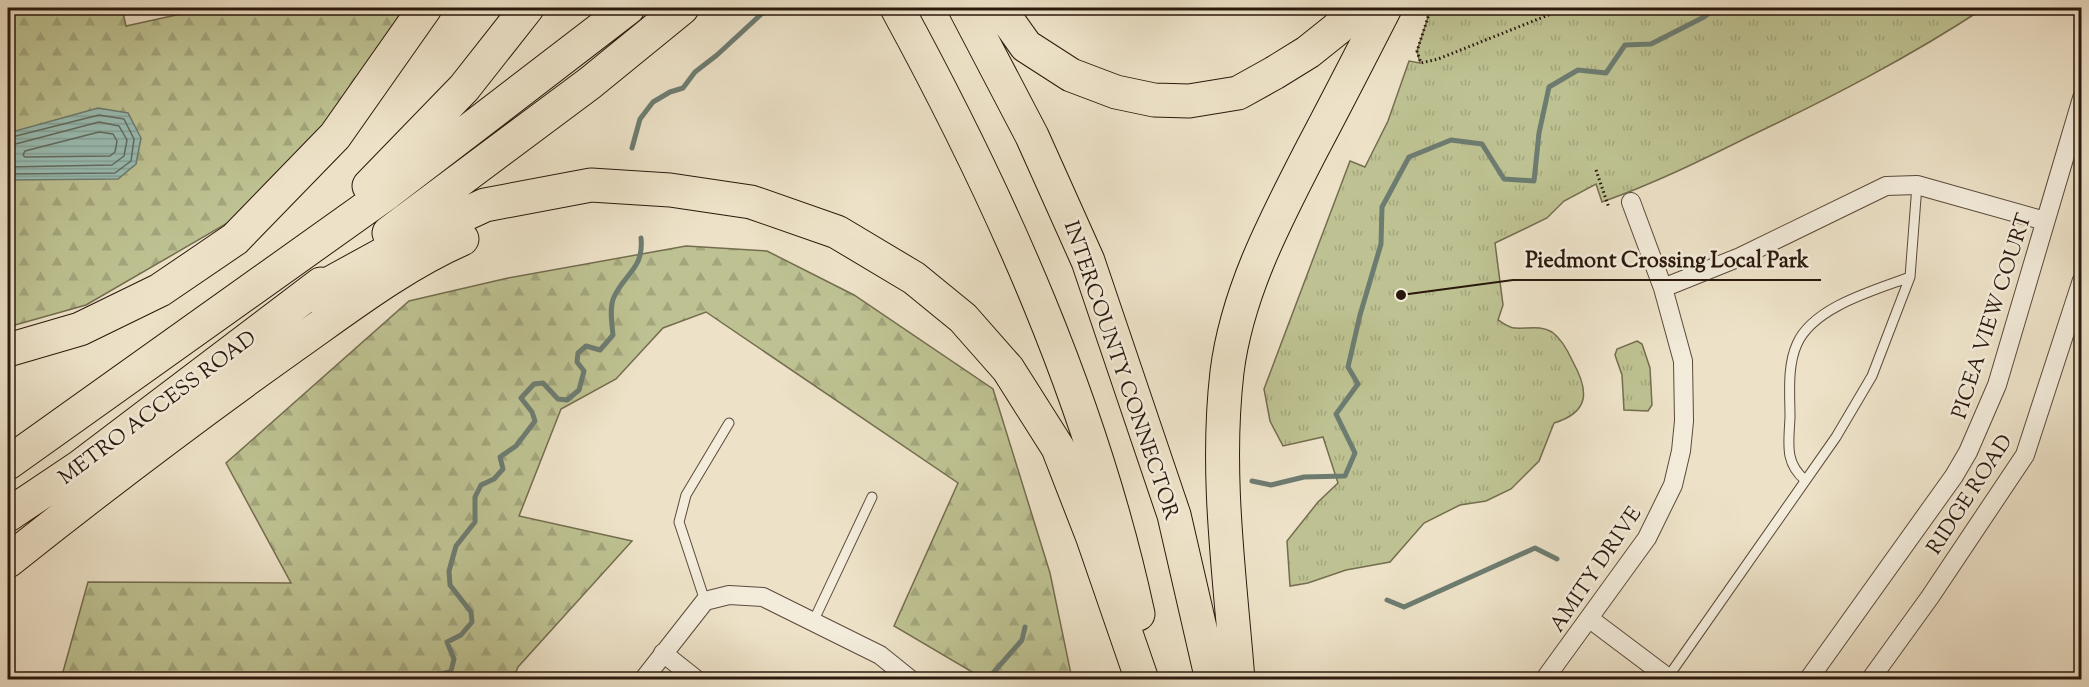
<svg xmlns="http://www.w3.org/2000/svg" width="2089" height="687" font-family="'Sorts Mill Goudy',serif">
	<style>
		.grass { fill: url(#grass-tufts); stroke: #746d4f; stroke-width: 1.5 }
		.forest { fill: url(#forest-firs); stroke: #746d4f; stroke-width: 1.5 }
		.water { fill: url(#water-rules); stroke: #6d7c71; stroke-width: 1.5 }
		.lines { fill: none; stroke-linecap: round; stroke-linejoin: round }
		.shore { stroke: #626b60; stroke-width: 1.5 }
		.stream { stroke: #6d7c71; stroke-width: 5 }
		.service-casing { stroke: #5b4a3b; stroke-width: 11 }
		.minor-casing { stroke: #5b4a3b; stroke-width: 20 }
		.motorway-casing { stroke: #2a180c; stroke-width: 35 }
		.path { stroke: #2a180c; stroke-width: 3; stroke-dasharray: 1.5 3; stroke-linecap: butt }
		.service { stroke: #f3ecdb; stroke-width: 9 }
		.minor { stroke: #f3ecdb; stroke-width: 18 }
		.motorway { stroke: #ede2c8; stroke-width: 33 }
		.labels { text-anchor: middle; stroke-width: 5; stroke-linejoin: round; paint-order: stroke }
		.street-label { font-size: 21px; fill: #2a180c; stroke: #f3ecdb }
		.leader { fill: none; stroke: #2a180c; stroke-width: 2 }
		.callout-dot { fill: #2a180c; stroke: #f3ecdb; stroke-width: 2 }
		.callout-label { font-size: 22px; text-anchor: middle; font-weight: bold; fill: #2a180c; stroke: #f3ecdb; stroke-width: 5; stroke-linejoin: round; paint-order: stroke }
	</style>
	<defs>
		<pattern id="grass-tufts" width="24" height="20" patternUnits="userSpaceOnUse" patternTransform="scale(1.5)"><rect width="24" height="20" fill="#bec292"/><path d="M3 7l-1-3M5 7V3M7 7l1-3M15 17l-1-3M17 17v-4M19 17l1-3" fill="none" stroke="#a3a67d"/></pattern>
		<pattern id="forest-firs" width="22" height="20" patternUnits="userSpaceOnUse" patternTransform="scale(1.5)"><rect width="22" height="20" fill="#bec292"/><path d="M5 1l3.5 6h-7zM16 11l3.5 6h-7z" fill="#a3a67d"/></pattern>
		<pattern id="water-rules" width="6" height="5" patternUnits="userSpaceOnUse" patternTransform="scale(1.5)"><rect width="6" height="5" fill="#99beb5"/><path d="M0 2.5h6" fill="none" stroke="#84a39a"/></pattern>
	</defs>
	<rect width="100%" height="100%" fill="#ede2c8"/>
	<filter id="stains"><feTurbulence type="fractalNoise" baseFrequency=".00333" numOctaves="4"/><feColorMatrix values="0 0 0 0 .2 0 0 0 0 .09 0 0 0 0 .02 0 0 0 .5 -.17"/></filter>
	<radialGradient id="worn" r=".72"><stop offset=".6" stop-color="#630" stop-opacity="0"/><stop offset="1" stop-color="#630" stop-opacity=".3"/></radialGradient>
	<path class="grass" d="M1431,8H1984C1908,58 1830,98 1748,137C1700,161 1653,184 1602,202L1596,184L1564,201L1547,218L1495,243L1503,305L1498,320C1503,323 1509,328 1515,328C1528,329 1540,325 1552,332C1562,339 1568,351 1573,362C1589,391 1590,412 1554,423L1539,461L1511,489L1486,501L1460,505L1424,523L1390,562L1346,570L1308,583L1290,586L1287,541L1318,502L1338,483L1323,437L1283,446L1270,421L1264,389L1350,161L1365,167L1388,121L1409,61L1420,63L1417,51Z
		M1637,341L1642,344L1650,368L1652,405L1648,411L1624,410L1622,375L1615,355L1617,349Z"/>
	<path class="forest" d="M8,8H122L126,26L208,8H406L334,120L231,221L86,305L8,327Z
		M686,246L767,251L854,295L993,389L1050,573L1072,679H984L894,626L958,483L706,312L663,328L616,379L561,409L519,516L632,541L518,667L513,679H61L88,582L291,583L226,463L409,301L508,278Z"/>
	<path class="water" d="M98,108L128,113L141,138L136,164L118,179L8,180V133Z"/>
	<g class="lines">
		<path class="shore" d="M99,132L113,134L117,141L115,152L110,156L25,157L23,155L25,151Z
			M8,138L99,115L124,119L134,139L131,161L115,173L8,174
			M8,146L99,122L119,126L127,140L124,156L112,165L8,167"/>
		<path class="stream" d="M632,148L640,119L653,102L670,92L683,88L695,72L717,55L768,8
			M1252,481L1271,485L1304,477L1345,476L1355,453L1336,414L1358,384L1348,367L1360,315L1381,244L1382,207L1409,157L1451,140L1482,144L1504,179L1534,181L1539,133L1549,87L1578,70L1606,73L1625,45L1651,44L1704,17L1716,8
			M1387,600L1404,607L1535,548L1557,559
			M419,680C430,672 440,676 451,671L454,659L447,642L461,635L472,622L471,612L450,585L449,571L456,546L475,522V497L481,485L494,479L503,469L500,457L516,446L535,421L532,412L521,398L534,384L543,383L558,399L567,400L579,390L584,371L577,362L578,353L586,346L600,350L613,335C612,324 609,307 614,297C625,273 644,269 641,238
			M987,680L1022,640L1025,627"/>
		<g class="service-casing">
			<path id="service" d="M1805,480C1784,462 1789,443 1790,417C1790,394 1787,366 1797,344C1813,307 1875,290 1910,277
				M705,601L679,522L686,495L729,423
				M813,622L872,497
				M1668,677L1836,437L1872,376L1910,277L1917,185"/>
		</g>
		<g class="minor-casing">
			<path id="minor" d="M1663,288L1740,257L1886,186L1917,185L2045,221
				M1590,619L1671,680
				M663,653L697,680
				M643,680L705,601L729,595L763,597L880,655L911,680
				M1544,680L1647,538L1673,485L1681,451L1684,421L1683,361L1663,288L1631,202
				M1808,680L1954,476L1968,452L1997,385L2082,98
				M1870,680L1930,597L2025,455L2082,280"/>
		</g>
		<g class="motorway-casing">
			<path id="motorway" d="M897,8C1001,199 1092,401 1138,614
				M965,8L1032,136L1088,261L1174,515L1212,680
				M999,8L1026,46L1071,75L1116,92L1154,100L1189,101L1238,93L1274,73L1308,52L1338,28L1351,8
				M369,186L464,88L527,8
				M389,233L590,83L682,8
				M305,297L409,240L485,205L591,185L670,190L751,202L837,232L914,278L963,318L1008,369L1058,448L1093,538L1142,680
				M8,350L80,329L160,290L235,239L335,136L425,8
				M8,463L387,193L628,8
				M8,515L81,466L321,284
				M8,561C101,487 196,415 293,346C347,308 401,266 462,239
				M1238,680C1230,577 1215,475 1227,372C1237,292 1276,219 1312,149C1337,102 1361,55 1385,8"/>
		</g>
		<path class="path" d="M1431,8L1417,51L1421,63L1438,59L1566,8
			M1596,170L1609,208"/>
		<use href="#service" class="service"/>
		<use href="#minor" class="minor"/>
		<use href="#motorway" class="motorway"/>
	</g>
	<g class="labels">
		<g class="street-label">
			<text transform="translate(1991 316) rotate(-72)" y="7">PICEA VIEW COURT</text>
			<text transform="translate(1122 370) rotate(71)" y="7">INTERCOUNTY CONNECTOR</text>
			<text transform="translate(157 407) rotate(-37)" y="7">METRO ACCESS ROAD</text>
			<text transform="translate(1969 494) rotate(-57)" y="7">RIDGE ROAD</text>
			<text transform="translate(1595 569) rotate(-56)" y="7">AMITY DRIVE</text>
		</g>
	</g>
	<path class="leader" d="M1401 295L1513 280H1821"/>
	<circle class="callout-dot" cx="1401" cy="295" r="6"/>
	<g class="callout-label">
		<text x="1667" y="267">Piedmont Crossing Local Park</text>
	</g>
	<rect width="2089" height="687" fill="none" stroke="#ede2c8" stroke-width="30"/>
	<rect x="9" y="9" width="2071" height="669" fill="none" stroke="#2a180c" stroke-width="3"/>
	<rect x="15" y="15" width="2059" height="657" fill="none" stroke="#2a180c" stroke-width="1.5"/>
	<rect width="100%" height="100%" filter="url(#stains)"/>
	<rect width="100%" height="100%" fill="url(#worn)"/>
</svg>
